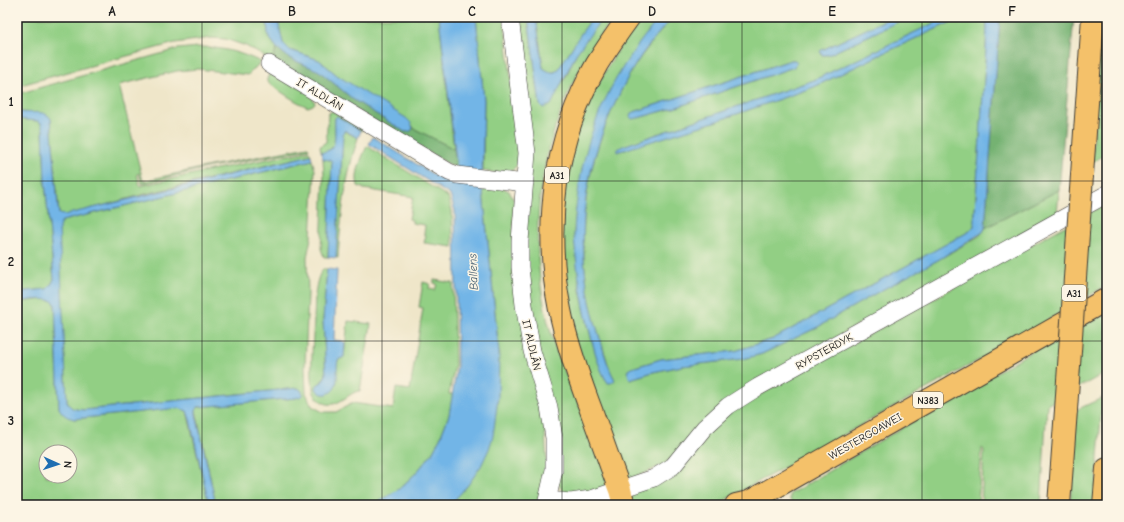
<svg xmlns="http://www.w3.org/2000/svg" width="1124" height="522" font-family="'Comic Neue',sans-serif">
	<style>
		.green { fill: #92cf84; stroke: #577650; fill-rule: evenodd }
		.forest { fill: #75b272; stroke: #486747 }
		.water { fill: #72b5e7; stroke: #476882 }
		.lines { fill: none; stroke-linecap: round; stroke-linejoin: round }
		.minor-casing { stroke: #3c3a36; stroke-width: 18 }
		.trunk-casing { stroke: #3c3a36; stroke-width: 24 }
		.motorway-casing { stroke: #3c3a36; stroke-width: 24 }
		.minor { stroke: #fff; stroke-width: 17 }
		.trunk { stroke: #f4c16a; stroke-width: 22 }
		.motorway { stroke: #f4c16a; stroke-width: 22 }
		.motorway-bridge-casing { stroke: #3c3a36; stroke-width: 24; stroke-linecap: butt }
		.motorway-bridge { stroke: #f4c16a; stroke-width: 22 }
		.grid { fill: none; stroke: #1c1c1c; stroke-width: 1; stroke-opacity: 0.55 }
		.labels { text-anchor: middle; stroke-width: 3; stroke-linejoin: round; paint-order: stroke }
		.shield { fill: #fcf5e5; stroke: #5f5d58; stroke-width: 1 }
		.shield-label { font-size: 10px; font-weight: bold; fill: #1c1c1c }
		.street-label { font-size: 11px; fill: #1c1c1c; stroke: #fcf5e5 }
		.water-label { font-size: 12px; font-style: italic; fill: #3e596d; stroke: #fcf5e5 }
		.neatline { fill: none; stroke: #1c1c1c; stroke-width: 1.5 }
		.grid-label { font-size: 13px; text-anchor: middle; font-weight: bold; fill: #1c1c1c }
	</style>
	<rect width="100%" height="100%" fill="#fcf5e5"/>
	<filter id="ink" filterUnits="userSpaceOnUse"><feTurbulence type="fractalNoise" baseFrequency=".025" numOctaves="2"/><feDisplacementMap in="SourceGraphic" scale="8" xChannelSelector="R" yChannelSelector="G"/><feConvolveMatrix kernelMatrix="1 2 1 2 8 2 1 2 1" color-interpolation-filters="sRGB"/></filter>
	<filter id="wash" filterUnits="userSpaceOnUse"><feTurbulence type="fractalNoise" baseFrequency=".012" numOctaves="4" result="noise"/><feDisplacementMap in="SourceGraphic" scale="16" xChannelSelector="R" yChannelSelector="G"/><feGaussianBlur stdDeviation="0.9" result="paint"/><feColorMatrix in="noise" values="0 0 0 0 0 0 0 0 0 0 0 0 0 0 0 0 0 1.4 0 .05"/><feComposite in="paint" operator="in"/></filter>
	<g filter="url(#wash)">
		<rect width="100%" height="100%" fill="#efe6c9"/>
		<path class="green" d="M17,17H267L268,36L277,48L272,61L246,46L225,39L211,38L175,43L17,86Z
			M277,17H439L454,149L413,128V126L338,76L319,60L290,50L283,43Z
			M476,17H504L520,160C511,178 499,173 483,171L484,100Z
			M518,17H528L540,105L543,107L565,79L576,54L603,17H614C540,112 517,238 557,352C563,368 570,384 577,400C589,429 601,458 613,487L602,490L566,494L563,492L559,484L527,275Z
			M536,17H593L580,35L558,70C552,74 549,72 543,68Z
			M637,17H660L622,69L576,208L574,234L580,290L589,330L597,358L605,379L614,378L610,371C603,346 594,323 589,298C576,227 586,164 617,99C625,82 634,65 646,50C654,38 664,28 673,17H892L822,50V55H828L908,17H947L814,80L623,146L618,151L714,122L814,87L884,53L962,17H986L987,21L986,49L974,226L970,231L773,339L735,351L661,359L632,368L630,379L653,372L682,366L743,359L762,354L816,328L878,292L938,260L979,236L983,232L985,228L1059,190L1057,215L755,382L669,462L623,483L575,346L557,220L577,120ZM791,60H795L794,67L677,107L638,118L631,113Z
			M1101,17H1107V154L1092,162Z
			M198,47C221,47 240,52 261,62L248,75L198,69L177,71L119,85L143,181L210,166L308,147L309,149L210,167L142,184L139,173L137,174L140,186L211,170L309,151L311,155L145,194L72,214L64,215L59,214L51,119L38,113L20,112L17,108V94L178,49Z
			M269,74L309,91L315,103L313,105L308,107C293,101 280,91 267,82V79Z
			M332,111L363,127L362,131L337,116L335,118C334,125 337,145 331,149C328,151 324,152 321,152L320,146L326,142L328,114Z
			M17,119L38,121L41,123L43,129L45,181L54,279L51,285L47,289L17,292Z
			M344,131L358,138C345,177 341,217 338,258H336L343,134Z
			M367,146L448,197L452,211L453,247L424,243L426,235L424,234L425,225L412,223V220L409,219L413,197L364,189L358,186C354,174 362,157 367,146Z
			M323,159L330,160L332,161L328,257H324L321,249L324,175Z
			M312,160L315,170L311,238L307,257L308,293L305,366L306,393L312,406L323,412H336L353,403L393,409L396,388L410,390L423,308L419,307L423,282L430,284L429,289L435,290L437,284L434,283V280L453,283L455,365L449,394H453L449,415L441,436L431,455L416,473L399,489L374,505H216L196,410L198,407L296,398L298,388L84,410C76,409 70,410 67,401L58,227L62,221Z
			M482,182L501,187L509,191L514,200L513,275L544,416L547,465L537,505H450L468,485L499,353Z
			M1107,203V285L999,349L716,505H632L627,493L732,410Z
			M323,269H327L323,320L326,375L316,389L337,365L338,360L344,357L348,321L371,324L360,391C348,392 338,409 324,403C319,400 314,396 313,389C310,369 313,340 314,319C315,306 314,292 318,279C319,275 321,272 323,269Z
			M47,299L52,300L55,303L59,408L74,419L179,408L187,411L209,505H17V302ZM46,452H70V476H46Z
			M1107,312V372L1047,405L1041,505H981L984,450L982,448L978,505H794L790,500V494L1049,341L1089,322Z
			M1102,398L1095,505H1070L1076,410Z"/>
		<path class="forest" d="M1000,17H1074L1059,190L985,228Z
			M277,48L289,58L319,71L354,100L405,132L411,131L413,128L454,149L457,169L272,61Z"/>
		<path class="water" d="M267,17H277L283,43L290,50L319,60L338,76L406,118L411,123L413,128L411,131L405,132L354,100L319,71L289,58L277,48L268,36Z
			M439,17H476L484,100L482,182L499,353L498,398L493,436L489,449L481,466L468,485L450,505H374L399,489L416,473L431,455L441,436L449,415L457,366L455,211L450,195L369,144L373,137L439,178L449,182L456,180L457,169Z
			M528,17H536L543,68C549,72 553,74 558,70L580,35L593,17H603L576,54L551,105L543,108L540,105Z
			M660,17H673C664,27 654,38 646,49C634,65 625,82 617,99C580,175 573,251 598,332C603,348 607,366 615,380L611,383H608C597,368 591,335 586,317C580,290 576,263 574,236C574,222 576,207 578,193C587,124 615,70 660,17Z
			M892,17H908L828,55H822L820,51L822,50Z
			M947,17H962L884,53L814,87L714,122L617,152L618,149L623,146L814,80Z
			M986,17H1000L985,228L983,232L938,260L878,292L816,328L762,354L743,359L682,366L653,372L630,379L627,371L632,368L661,359L735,351L773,339L970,231L974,226L986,49L987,21Z
			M791,60H795L797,62L794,67L677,107L638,118L632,119L630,117L631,113Z
			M17,108L21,112C31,114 46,109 51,119L58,207L59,214L64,215L311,155L312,160L62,221L59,227L67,401C70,410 76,409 84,410L298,388L301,390L303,394L300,397L296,398L198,407L196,410V414L216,505H209L190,420L187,411L179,408L74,419C66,417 63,415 59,408L55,303C48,296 27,301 17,302V292L47,289L51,285L54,279L45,181L43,129L41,123L38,121L17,119Z
			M337,116L361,131L358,138L346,131H344L343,134L336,258L328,257L332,161L330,160L323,159L321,152C324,152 328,151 331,149C337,145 334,125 335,118Z
			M327,269L337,270L334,340L343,341L345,343L344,357L338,360C335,371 342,389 327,394C322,395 319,393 316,389L317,385L322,382L326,375L323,320Z"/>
	</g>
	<g filter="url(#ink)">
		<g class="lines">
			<g class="minor-casing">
				<path id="minor" d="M510,17L527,153L520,241V267L524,305L532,351L549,407L554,438V470L546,505
					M269,64L449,172L457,175L525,183
					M548,500L571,502L591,499L654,478L673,466L704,428L728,406L758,387L1107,194"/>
			</g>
			<g class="trunk-casing">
				<path id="trunk" d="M736,505L749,502L1107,299"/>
			</g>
			<g class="motorway-casing">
				<path id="motorway" d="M1082,175L1093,17
					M624,505L620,490C609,461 599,431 588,402C577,372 566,341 560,310C543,226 554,139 597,64C607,48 618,32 629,17
					M1059,505L1066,410
					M1104,505L1107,469"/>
			</g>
			<use href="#minor" class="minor"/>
			<use href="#trunk" class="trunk"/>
			<use href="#motorway" class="motorway"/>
			<g class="motorway-bridge-casing">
				<path id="motorway-bridge" d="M1066,410L1082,175"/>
			</g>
			<use href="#motorway-bridge" class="motorway-bridge"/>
		</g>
	</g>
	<path class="grid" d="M202,17V505M382,17V505M562,17V505M742,17V505M922,17V505M17,181H1107M17,341H1107"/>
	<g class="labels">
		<g class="shield">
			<rect x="545" y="167" width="24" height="16" rx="3"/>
			<rect x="1062" y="285" width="24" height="16" rx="3"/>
			<rect x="913" y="392" width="30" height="16" rx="3"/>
		</g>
		<g class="shield-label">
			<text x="557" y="179">A31</text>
			<text x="1074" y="297">A31</text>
			<text x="928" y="404">N383</text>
		</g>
		<g class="street-label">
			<text transform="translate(320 94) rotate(31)" y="4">IT ALDLÂN</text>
			<text transform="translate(532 345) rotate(77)" y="4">IT ALDLÂN</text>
			<text transform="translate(824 351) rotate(-29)" y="4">RYPSTERDYK</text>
			<text transform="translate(865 436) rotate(-30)" y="4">WESTERGOAWEI</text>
		</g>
		<g class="water-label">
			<text transform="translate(473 272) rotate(-92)" y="4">Ballens</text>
		</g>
	</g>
	<rect width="1124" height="522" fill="none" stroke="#fcf5e5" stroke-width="44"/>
	<g transform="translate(58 464) rotate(93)"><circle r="19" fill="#fcf5e5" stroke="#a29e95"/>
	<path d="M0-3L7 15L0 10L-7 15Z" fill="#1f6fb2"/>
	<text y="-6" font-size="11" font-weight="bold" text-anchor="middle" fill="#1c1c1c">N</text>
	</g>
	<rect x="22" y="22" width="1080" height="478" class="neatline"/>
	<g class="grid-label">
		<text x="112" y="16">A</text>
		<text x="292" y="16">B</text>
		<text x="472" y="16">C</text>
		<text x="652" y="16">D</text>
		<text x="832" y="16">E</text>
		<text x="1012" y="16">F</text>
		<text x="11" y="106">1</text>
		<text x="11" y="266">2</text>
		<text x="11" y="425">3</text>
	</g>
</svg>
